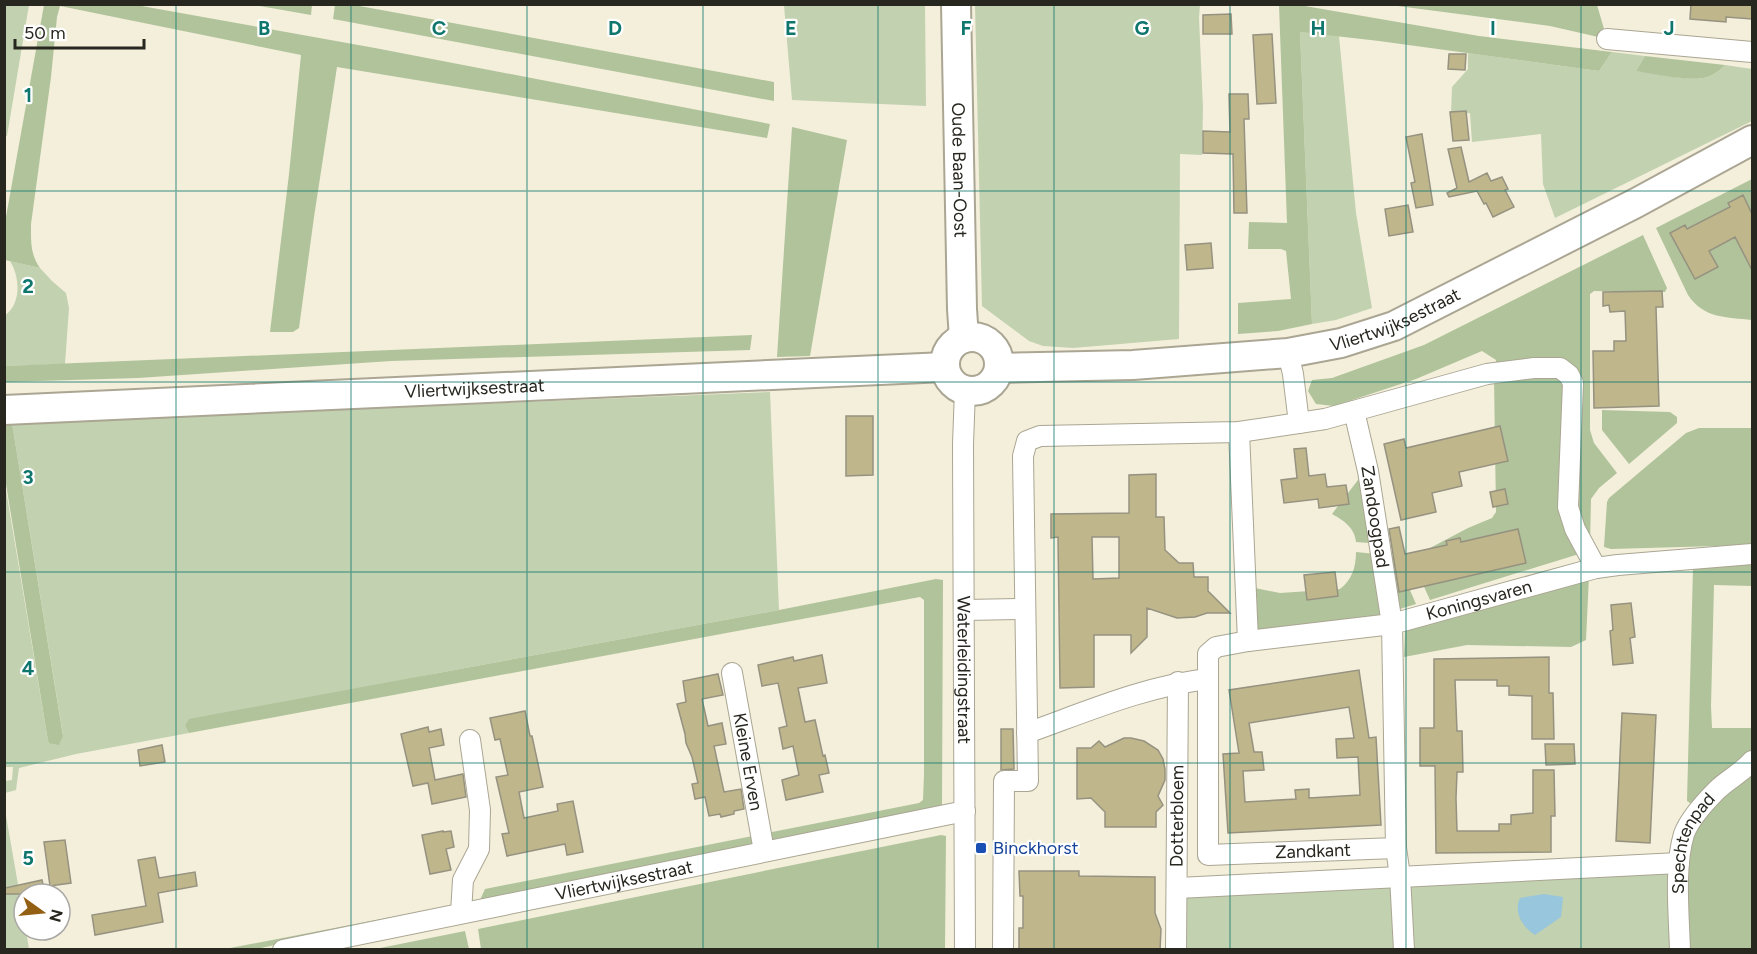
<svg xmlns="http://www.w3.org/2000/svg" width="1757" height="954" font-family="Figtree,sans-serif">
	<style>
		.green { fill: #c2d1b0 }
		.forest { fill: #b1c39b }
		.water { fill: #98c6dc }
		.building { fill: #bfb68c; stroke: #969280; stroke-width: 1.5; fill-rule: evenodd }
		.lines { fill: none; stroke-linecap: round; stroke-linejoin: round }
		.street-casing { stroke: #aaa693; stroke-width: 22 }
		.secondary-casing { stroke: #aaa693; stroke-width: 32 }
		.street { stroke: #fff; stroke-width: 20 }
		.secondary { stroke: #fff; stroke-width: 28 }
		.grid { fill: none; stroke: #0f766e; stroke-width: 1.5; stroke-opacity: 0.55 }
		.transit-dot { fill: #1a4fb4; stroke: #fff; stroke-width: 2 }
		.labels { text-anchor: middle; stroke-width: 4.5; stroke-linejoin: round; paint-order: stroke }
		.street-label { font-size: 18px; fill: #27261f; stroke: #fff }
		.transit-label { font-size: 18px; fill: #164399; stroke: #fff; text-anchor: start }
		.grid-label { font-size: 20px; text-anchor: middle; font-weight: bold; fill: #0f766e; stroke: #fff; stroke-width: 4.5; stroke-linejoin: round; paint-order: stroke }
	</style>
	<rect width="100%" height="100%" fill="#f3efdb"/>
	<path class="green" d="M4,5H29L7,136L5,137Z
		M784,5H925L926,106L792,100Z
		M975,5H1200L1199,18L1203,108L1202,155L1180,154L1179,339L1073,348L1043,346L1029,341L982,306Z
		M1300,32L1339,36L1356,213L1372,308L1336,320L1312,324Z
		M1612,52L1645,56L1636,71C1653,73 1688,81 1704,78C1713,76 1719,71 1725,65L1752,69V121L1555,218L1543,184L1541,134L1472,142L1470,113L1451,115L1452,87L1468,69V53L1599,71Z
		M10,261L40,268L52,281L66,293L69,308L65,364L5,366L4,316C22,304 20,277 10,261Z
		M770,392L779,610L438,673L185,726L189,733L76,754L19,768L16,790L5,793V781L12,780L13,767H4V478L48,741L49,743L63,735L12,423Z
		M4,804L24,919V930H26L29,949H5Z
		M1670,868L1675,949H1186V896Z"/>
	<path class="forest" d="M44,5H136L375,48L770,124L767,138L337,67L314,217L299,328L293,332H270L289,174L301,55L60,6L57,17L51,77L31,224C31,241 30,254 40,268L5,260L4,228Z
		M254,5L312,4V5L311,15Z
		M335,5H354L774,82V101L333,19Z
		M1279,5H1299L1479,36L1612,52L1599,71L1379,41L1300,32L1312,324L1278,331L1238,334V303L1291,299L1286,251L1281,249H1248L1249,222L1287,223Z
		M1390,5H1597L1607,39L1550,26Z
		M1645,56L1725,65C1719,71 1713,76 1704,78C1688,81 1653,74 1636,71Z
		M792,127L847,140L810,356L777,357Z
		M1752,179V320C1727,317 1704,319 1688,295L1656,228Z
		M1643,235L1667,288L1665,292L1594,291L1590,294V430L1594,443L1617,473L1599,488L1591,499L1590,546L1579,554L1430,600L1411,558L1468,528L1492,518L1496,512L1494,377L1496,360L1482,351L1416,379L1334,406L1316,404L1308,391L1312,380L1332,378L1424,345Z
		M752,335L750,350L391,361L138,378L5,382V366Z
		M1602,410L1670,412L1677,417V423L1629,464L1602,430Z
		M12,423L63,736L59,745L49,743L48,741L5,478L4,424Z
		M1699,428H1752V545L1611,549L1604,547L1607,502L1609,498L1686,433Z
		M1361,476L1383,544L1356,542C1355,528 1343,520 1332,514Z
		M1356,552L1395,556L1416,604L1364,620L1253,632L1255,588L1280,593L1340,589C1352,580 1356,567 1356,552Z
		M1752,563V586L1714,585L1711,706L1712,728H1752V754L1693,805L1687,801L1693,568Z
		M1589,576L1586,640L1571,647L1467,645L1404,657L1405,630Z
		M936,579L943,580L942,806L256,949H225L480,900L485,889L919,803L923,800L924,774V600L920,597L189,733L185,726L189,719L779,610Z
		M1752,768V949L1686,950L1685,863L1701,812Z
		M941,835L946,836L945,949H481L478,929Z
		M465,931L469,949H375Z"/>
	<path class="water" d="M1544,894L1563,897L1561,917L1535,935C1523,928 1513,912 1520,898Z"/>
	<path class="building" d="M1691,4H1752V19L1726,17V22L1690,19Z
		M1231,14L1232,34H1203V15Z
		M1272,34L1276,103L1257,104L1253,35Z
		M1449,54H1466L1465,70L1448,69Z
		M1229,94H1248L1249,119H1244L1247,213H1234L1233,154L1203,153V131L1230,132Z
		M1466,111L1469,140L1453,141L1450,112Z
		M1422,134L1433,205L1416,208L1411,183L1415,182L1406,137Z
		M1461,147L1469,182L1487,173L1491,181L1502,177L1508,189L1505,190L1514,207L1493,217L1486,203L1484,204L1477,191L1449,197L1447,193L1457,188L1448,149Z
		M1743,195L1752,214V270L1735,237L1709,251L1718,267L1695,279L1670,233L1685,225L1687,229L1730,207L1728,203Z
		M1408,205L1413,232L1389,236L1385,209Z
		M1211,243L1213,268L1187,270L1185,245Z
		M1662,291L1663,307H1656L1659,406L1594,408L1593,351H1614V341H1626L1625,311L1610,312L1609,305L1603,306V292Z
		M846,416H873V475L846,476Z
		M1500,426L1508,461L1459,472L1462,486L1432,493L1436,512L1401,520L1384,444L1404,439L1406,448Z
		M1306,448L1309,476L1325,474L1327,487L1346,485L1349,504L1319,508L1318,499L1284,503L1281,480L1297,478L1294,449Z
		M1156,474V517H1164L1165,550L1179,563H1193L1194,577H1208V591L1230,613H1207L1195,617L1177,618L1147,608V637L1131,653V635H1094V687L1060,688L1058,537L1051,538V514L1129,513V475ZM1092,537H1119V578L1093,579Z
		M1505,489L1508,504L1493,507L1490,492Z
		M1399,527L1405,554L1447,545L1446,541L1460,538L1461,542L1518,529L1526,563L1399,592L1389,529Z
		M1335,572L1338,596L1307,600L1304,575Z
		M1631,603L1635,637L1630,638L1633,663L1613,665L1610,631L1613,630L1611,605Z
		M822,655L827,683L798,688L805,722L815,720L823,756L825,755L829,773L819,775L823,792L786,800L782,780L799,775L793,746L783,749L779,728L787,726L778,683L762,686L758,665L793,657L794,661Z
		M1549,657V693H1553L1554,739H1532V696L1509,695V686H1497V680H1455L1457,731H1462L1463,772H1457L1456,798L1457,831H1499V824H1511V815L1533,813V770H1554L1555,816H1551V852L1436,853L1435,766H1420V728H1434V659Z
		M1359,670L1369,738L1376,737L1381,825L1228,833L1223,754L1239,753L1229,690ZM1349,707L1354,738L1336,739L1337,758L1358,757L1360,795L1309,798V789L1295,790L1296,799L1245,802L1243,771L1264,770L1262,752H1254L1249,723Z
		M718,674L723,695L702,699L708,726L722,723L726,744L714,746L724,792L741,789L744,809L734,811V814L721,817L720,814L709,816L705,797L695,799L692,784L698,783L692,757L686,743L685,734L677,704L686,702L683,681Z
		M525,711L530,736H532L543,787L519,792L524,818L558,811L557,804L573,801L583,852L567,855L565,844L507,856L502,834L509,833L496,777L508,775L500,739L495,740L490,718Z
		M1622,713L1656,715L1650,843L1616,841Z
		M428,727L429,732L441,729L444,745L429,748L435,780L463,774L466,797L432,804L428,783L413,786L401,734Z
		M1001,729H1013L1014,769L1001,770Z
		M1124,738H1131L1144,741L1158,750L1163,759L1165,769V780L1158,796L1163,805L1156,812V827H1105V812L1091,798L1077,799V748H1091L1099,741L1105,747Z
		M1545,744H1574L1575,764L1546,765Z
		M162,745L165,762L140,766L138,750Z
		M443,831V832L451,831L454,847L446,849L451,870L430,874L422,835Z
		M65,840L71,883L50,886L44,842Z
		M155,857L159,878L195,872L197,886L158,893L163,922L95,935L92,915L146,906L138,860Z
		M1019,871H1079V876L1155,877V913L1161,929L1160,950H1019V928H1023V896H1020Z
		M42,880L45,894H5V888Z"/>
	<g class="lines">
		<g class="street-casing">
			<g id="street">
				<path d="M1607,39L1752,52"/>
				<path d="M1288,353L1293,374L1299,423"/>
				<path id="s1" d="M965,390L963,444L965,950"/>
				<path id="s2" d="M1354,411L1368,471L1392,624L1396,848L1208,855V654L1216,647L1248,641L1392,624L1596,568L1618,565L1752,554"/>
				<path d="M1239,432L1248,641"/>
				<path d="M965,610L1025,609"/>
				<path id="s3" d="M732,673L764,851"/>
				<path d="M1027,733C1086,712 1145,686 1208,679"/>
				<path d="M1396,848L1400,876L1404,950"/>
				<path d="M1178,888L1679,863"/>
				<path d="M461,913L463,880L479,849L480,810L470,740"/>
				<path id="s4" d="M283,950L965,811"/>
				<path d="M1003,950L1004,781H1028L1023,456L1027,441L1040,436L1239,432L1325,419L1487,374L1534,368H1560L1569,375L1573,383L1568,507L1575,529L1596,568"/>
				<path id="s5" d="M1176,950L1178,682"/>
				<path id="s6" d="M1680,950C1679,915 1674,867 1684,834C1690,818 1705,802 1717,790C1728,779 1742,773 1752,761"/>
			</g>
		</g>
		<g class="secondary-casing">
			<g id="secondary">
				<path id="s7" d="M956,4L962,309L964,338"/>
				<circle cx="972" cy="364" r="27"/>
				<path id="s8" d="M999,368L1133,365L1288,353L1341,343L1394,326L1636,203L1752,140"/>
				<path id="s9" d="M4,410L945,367"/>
			</g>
		</g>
		<use href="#street" class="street"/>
		<use href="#secondary" class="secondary"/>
	</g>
	<path class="grid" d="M176,4V950M351,4V950M527,4V950M703,4V950M878,4V950M1054,4V950M1230,4V950M1406,4V950M1581,4V950M4,191H1752M4,382H1752M4,572H1752M4,763H1752"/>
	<rect class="transit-dot" x="975" y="842" width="12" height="12" rx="3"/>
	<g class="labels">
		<g class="street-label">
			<text dy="6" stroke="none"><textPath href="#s7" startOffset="166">Oude Baan-Oost</textPath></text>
			<text dy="6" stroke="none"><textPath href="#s8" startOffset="402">Vliertwijksestraat</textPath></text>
			<text dy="6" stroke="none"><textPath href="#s9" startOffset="471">Vliertwijksestraat</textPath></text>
			<text dy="6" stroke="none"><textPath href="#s2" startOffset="108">Zandoogpad</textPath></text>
			<text dy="6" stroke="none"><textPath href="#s2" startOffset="1108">Koningsvaren</textPath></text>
			<text dy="6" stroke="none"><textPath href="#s1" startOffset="280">Waterleidingstraat</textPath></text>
			<text dy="6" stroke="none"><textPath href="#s3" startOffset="90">Kleine Erven</textPath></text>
			<text dy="6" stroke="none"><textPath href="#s5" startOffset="134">Dotterbloem</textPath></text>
			<text dy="6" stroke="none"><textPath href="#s6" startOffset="110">Spechtenpad</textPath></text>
			<text transform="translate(1313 851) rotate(-2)" y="6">Zandkant</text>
			<text dy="6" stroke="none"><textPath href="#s4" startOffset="348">Vliertwijksestraat</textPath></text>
		</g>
		<g class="transit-label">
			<text x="993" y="854">Binckhorst</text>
		</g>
	</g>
	<g class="grid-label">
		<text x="264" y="35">B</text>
		<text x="439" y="35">C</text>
		<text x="615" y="35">D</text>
		<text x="791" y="35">E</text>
		<text x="966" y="35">F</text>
		<text x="1142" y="35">G</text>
		<text x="1318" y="35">H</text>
		<text x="1493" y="35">I</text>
		<text x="1669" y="35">J</text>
		<text x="28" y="102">1</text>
		<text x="28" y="293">2</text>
		<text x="28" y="484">3</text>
		<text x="28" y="675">4</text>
		<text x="28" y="865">5</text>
	</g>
	<rect width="1757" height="954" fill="none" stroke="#27261f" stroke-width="12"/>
	<g transform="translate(42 912) rotate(105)"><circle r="28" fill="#ffffff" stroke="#a9a8a5" stroke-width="1.5"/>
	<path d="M0-4.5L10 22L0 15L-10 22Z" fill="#935f12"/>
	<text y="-9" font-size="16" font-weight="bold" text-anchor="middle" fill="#27261f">N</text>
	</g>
	<path d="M15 39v9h129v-9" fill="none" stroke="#27261f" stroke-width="3"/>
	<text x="24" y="39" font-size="18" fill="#27261f" stroke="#ffffff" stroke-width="4.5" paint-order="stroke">50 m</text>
</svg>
